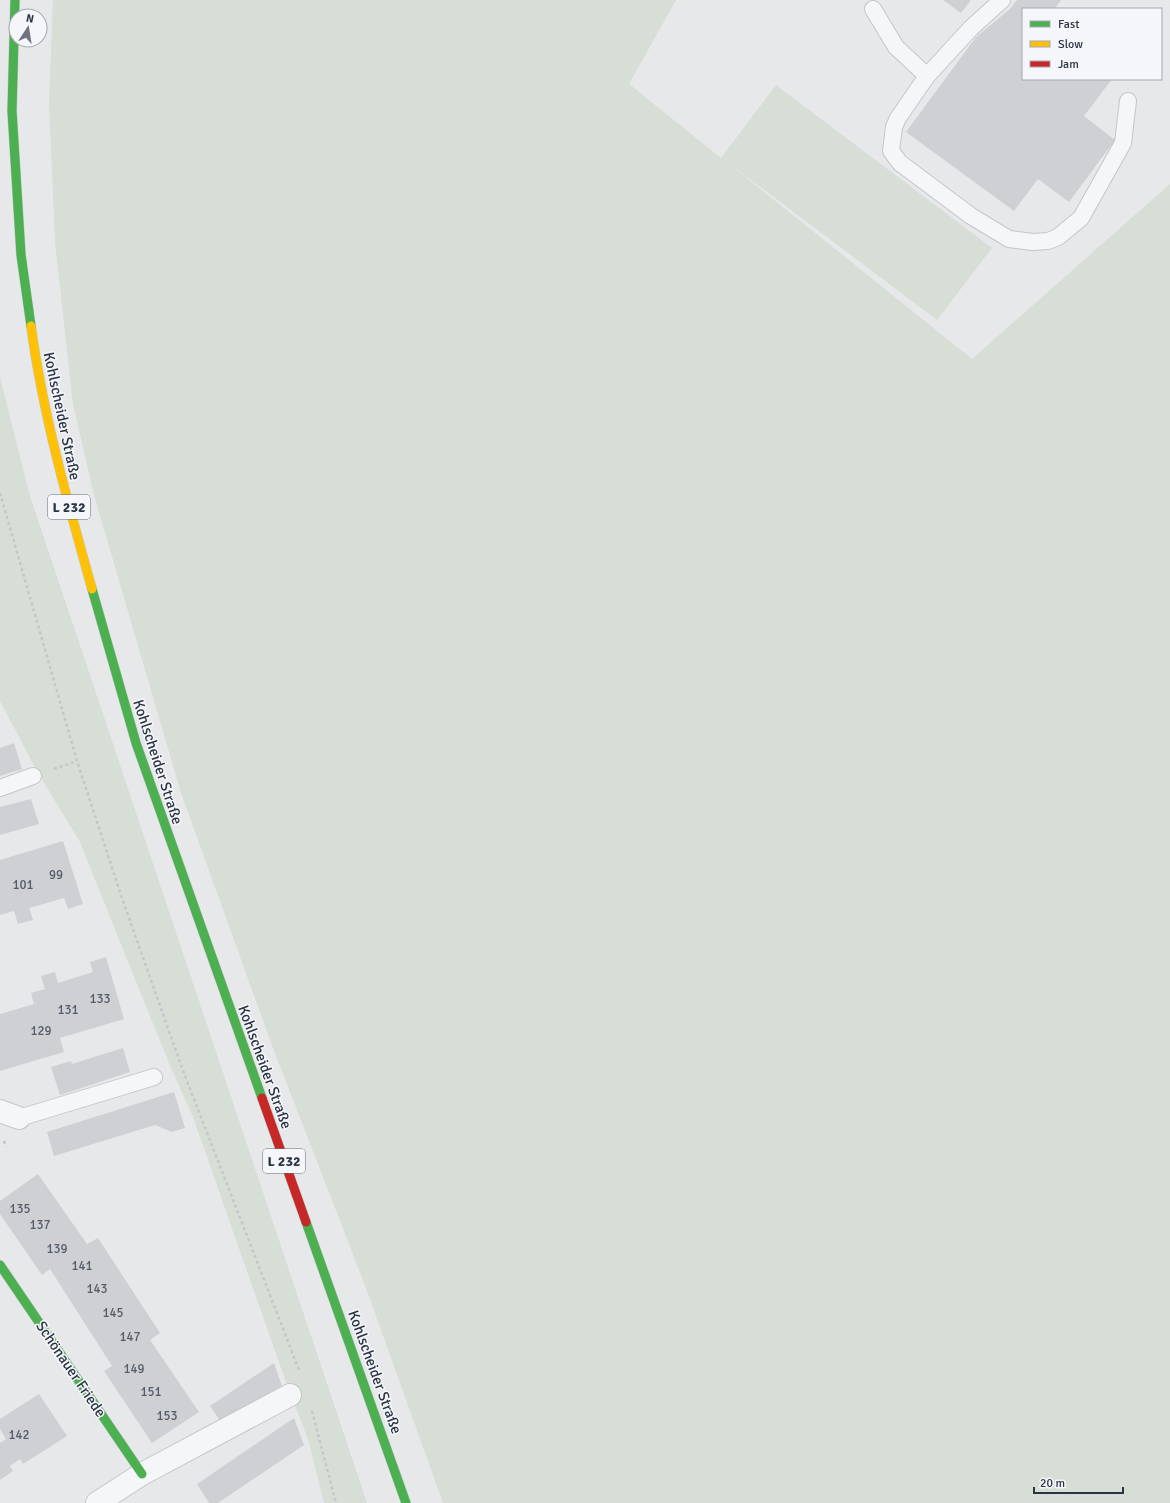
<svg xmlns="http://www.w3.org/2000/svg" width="1170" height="1503" font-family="Signika,sans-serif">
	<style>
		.green { fill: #d6ded6 }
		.building { fill: #ced0d3 }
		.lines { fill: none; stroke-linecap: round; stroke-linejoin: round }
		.lane-casing { stroke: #c4c6c8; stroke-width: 18 }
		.street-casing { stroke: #c4c6c8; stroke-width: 24 }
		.fast-casing { stroke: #c4c6c8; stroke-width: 10 }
		.slow-casing { stroke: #c4c6c8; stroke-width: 10 }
		.jam-casing { stroke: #c4c6c8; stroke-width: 10 }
		.path { stroke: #c5c6ca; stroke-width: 2.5; stroke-dasharray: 3 3; stroke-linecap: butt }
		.lane { stroke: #f5f6f7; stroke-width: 16 }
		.street { stroke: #f5f6f7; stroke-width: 22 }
		.fast { stroke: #4caf50; stroke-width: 9 }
		.slow { stroke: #ffc107; stroke-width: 9 }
		.jam { stroke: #c62828; stroke-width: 9 }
		.labels { text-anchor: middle; stroke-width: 3; stroke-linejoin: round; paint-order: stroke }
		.number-label { font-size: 13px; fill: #545c69 }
		.shield { fill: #f4f6f9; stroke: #676e7b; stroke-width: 1 }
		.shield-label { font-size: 14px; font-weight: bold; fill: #2b3445 }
		.street-label { font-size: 15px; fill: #2b3445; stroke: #f4f6f9 }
	</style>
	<rect width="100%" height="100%" fill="#e6e8ea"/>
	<path class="green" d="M53,0H676L629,84L721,158L776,85L992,248L937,320L722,158L972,359L1170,184V1503H443L366,1288L273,1048L181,793L94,495L73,404L55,242L49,103Z
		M0,377L30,496L367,1503H324L309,1442L282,1371L193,1117L171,1068L79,840L39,775L0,701Z"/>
	<path class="building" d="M943,0H971L961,13Z
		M1017,0H1061L1056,7L1059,9H1023V79H1112L1084,116L1115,140L1069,202L1038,179L1014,211L906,132L976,37L1010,9Z
		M14,743L22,769L0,776V748Z
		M31,799L39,824L0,835V807Z
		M63,841L83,904L68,909L64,898L47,903L29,908L33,920L18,924L14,911L0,915V860Z
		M106,957L124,1019L60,1038L64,1052L0,1071V1014L34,1004L31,993L45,989L41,976L55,972L58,983L93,972L90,962Z
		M123,1048L130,1072L60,1095L51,1067L71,1061L72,1064Z
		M174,1092L185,1128L172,1132L155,1125L54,1156L47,1132Z
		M38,1174L87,1244L98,1238L160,1333L150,1340L199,1412L152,1443L104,1371L112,1366L50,1269L42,1275L0,1214V1201Z
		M274,1363L283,1389L225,1428L210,1406Z
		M39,1394L67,1436L23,1464L20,1459L10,1466L13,1471L0,1480V1443L6,1439L0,1429V1419Z
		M294,1418L304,1445L218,1503H209L197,1484Z"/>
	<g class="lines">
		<g class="lane-casing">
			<path id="lane" d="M873,9L896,47L927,76L971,28L1002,0
				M927,76L898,118L894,127L891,151L900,163L971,216L1009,239L1033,242L1048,241L1058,237L1081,218L1123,143L1128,101
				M0,788L33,776
				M19,1118L154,1077"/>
		</g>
		<g class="street-casing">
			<path id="street" d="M0,1111L19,1118
				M97,1503L142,1474L290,1395"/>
		</g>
		<g class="fast-casing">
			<path id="fast" d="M15,0L12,111L21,255L31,326
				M92,589L136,743L262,1098
				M306,1222L406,1503
				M0,1265L142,1474"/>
		</g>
		<g class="slow-casing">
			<path id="slow" d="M31,326C43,415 68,503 92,589"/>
		</g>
		<g class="jam-casing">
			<path id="jam" d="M262,1098L306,1222"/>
		</g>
		<path class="path" d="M0,493L77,761L122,898L182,1068L299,1370
			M54,769L77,761
			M4,1141L6,1147
			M312,1411L336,1503"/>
		<use href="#lane" class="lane"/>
		<use href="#street" class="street"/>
		<use href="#fast" class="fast"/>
		<use href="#slow" class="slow"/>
		<use href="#jam" class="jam"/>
	</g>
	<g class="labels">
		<g class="number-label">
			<text x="56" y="879">99</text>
			<text x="23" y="889">101</text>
			<text x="100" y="1003">133</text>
			<text x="68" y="1014">131</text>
			<text x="41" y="1035">129</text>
			<text x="20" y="1213">135</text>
			<text x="40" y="1229">137</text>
			<text x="57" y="1253">139</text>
			<text x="82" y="1270">141</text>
			<text x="97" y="1293">143</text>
			<text x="113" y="1317">145</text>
			<text x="130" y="1341">147</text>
			<text x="134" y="1373">149</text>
			<text x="151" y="1396">151</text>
			<text x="167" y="1420">153</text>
			<text x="19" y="1439">142</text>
		</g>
		<g class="shield">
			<rect x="48" y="495" width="42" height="24" rx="3"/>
			<rect x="263" y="1149" width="42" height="24" rx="3"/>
		</g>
		<g class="shield-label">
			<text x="69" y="512">L 232</text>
			<text x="284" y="1166">L 232</text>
		</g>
		<g class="street-label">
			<text transform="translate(62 416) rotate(78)" y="5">Kohlscheider Straße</text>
			<text transform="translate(158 762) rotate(72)" y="5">Kohlscheider Straße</text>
			<text transform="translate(265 1067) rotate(70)" y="5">Kohlscheider Straße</text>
			<text transform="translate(71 1369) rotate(56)" y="5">Schönauer Friede</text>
			<text transform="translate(375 1372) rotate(70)" y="5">Kohlscheider Straße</text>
		</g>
	</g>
	<rect x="1022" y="8" width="140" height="72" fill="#f4f6f9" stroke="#a4a8b1"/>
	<rect x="1030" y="21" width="20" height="6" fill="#4caf50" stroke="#a4a8b1"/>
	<text x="1058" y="28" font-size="12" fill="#2b3445">Fast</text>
	<rect x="1030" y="41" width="20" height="6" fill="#ffc107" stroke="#a4a8b1"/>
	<text x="1058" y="48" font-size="12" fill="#2b3445">Slow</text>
	<rect x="1030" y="61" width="20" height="6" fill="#c62828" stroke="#a4a8b1"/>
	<text x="1058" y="68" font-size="12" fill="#2b3445">Jam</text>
	<g transform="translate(28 28) rotate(12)"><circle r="19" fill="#f4f6f9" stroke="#a4a8b1"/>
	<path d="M0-3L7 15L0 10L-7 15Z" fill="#6c737f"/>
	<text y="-6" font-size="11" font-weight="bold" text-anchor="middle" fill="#2b3445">N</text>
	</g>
	<path d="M1034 1487v6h89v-6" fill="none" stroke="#2b3445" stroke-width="2"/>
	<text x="1040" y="1487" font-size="12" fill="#2b3445" stroke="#f4f6f9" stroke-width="3" paint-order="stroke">20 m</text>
</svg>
